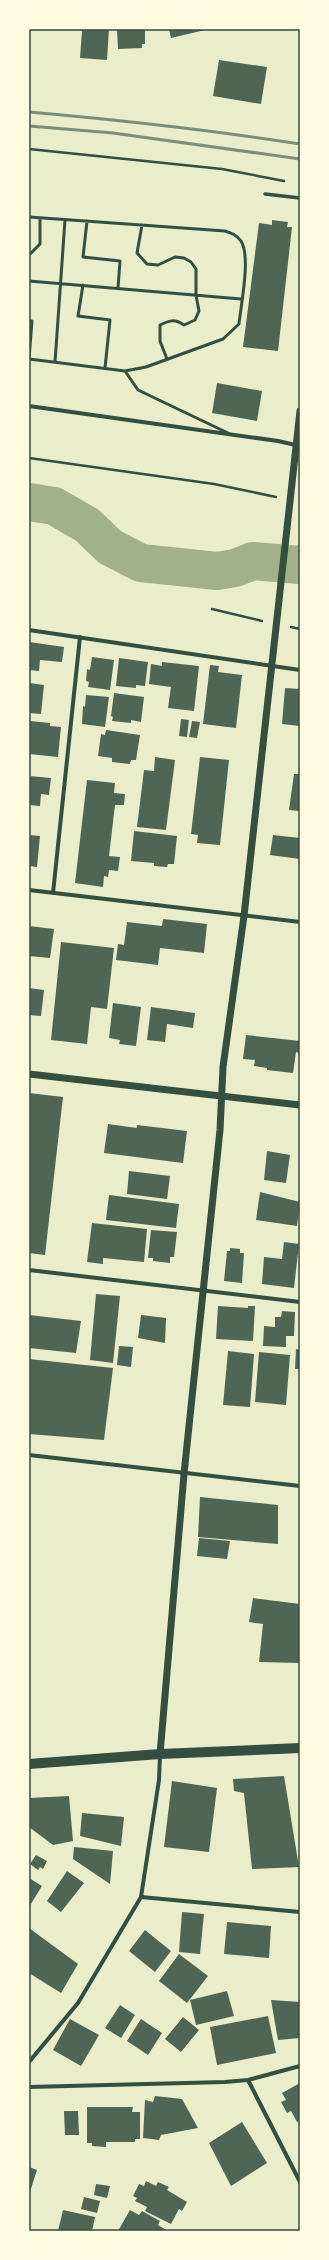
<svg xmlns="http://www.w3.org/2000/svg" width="329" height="2260" font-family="'Public Sans',sans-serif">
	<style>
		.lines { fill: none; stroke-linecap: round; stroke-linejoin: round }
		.river { stroke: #a3b18a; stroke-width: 38 }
		.building { fill: #4f6655 }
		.path { stroke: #344e41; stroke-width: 2.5 }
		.service { stroke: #344e41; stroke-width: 3 }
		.pedestrian { stroke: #344e41; stroke-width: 3.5 }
		.minor { stroke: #344e41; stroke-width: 4 }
		.tertiary { stroke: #344e41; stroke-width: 7 }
		.primary { stroke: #344e41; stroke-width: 10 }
		.rail { stroke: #7c8e77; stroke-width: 3 }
		.neatline { fill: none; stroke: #344e41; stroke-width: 1.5 }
	</style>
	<rect width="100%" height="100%" fill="#e9edc9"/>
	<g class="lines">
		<path class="river" d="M29,502L54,506L87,525L110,547L141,563L217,571L235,568L253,561L300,565"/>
	</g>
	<path class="building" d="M77,29H109L107,60L80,58L82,31Z
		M117,29H145V44H142V48L118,49Z
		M169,29H204L205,30L171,38Z
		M219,60L267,67L261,104L213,96Z
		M272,220L288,222L287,227H292L278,351L243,347L259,223L272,225Z
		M217,383L262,391L257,421L212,413Z
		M29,642L64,647L62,662L40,660L39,671L29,670Z
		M92,657L114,660L110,690L88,687L89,682L86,681L87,669L90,670Z
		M119,658L148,662L145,686L136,685V688L116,686Z
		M162,662L199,666L194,711L168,708L171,687L149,684L151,664L162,666Z
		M210,665L219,666L218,672L242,675L236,728L203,724Z
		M29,683L44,685L41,714L29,713Z
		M285,688L300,689V726L282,724Z
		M114,693L144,697L141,722L131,720V723L112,721L113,717L111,716Z
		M86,695L109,697L105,727L82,724L83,706L85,707Z
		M181,719L189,720L187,737L179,736Z
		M30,721L50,723V726L61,727L58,757L29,754Z
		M192,721L200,722L197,738L189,737Z
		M106,730L140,735L136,760H131L130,764L112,762V758L98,756L101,734L105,735Z
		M155,757L175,760L166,830L137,827L144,770L154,771Z
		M200,757L229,760L220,845L197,843L198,835L191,834Z
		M294,774H300V811L289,810Z
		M29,776L51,778L49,795L41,794L40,806L29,805Z
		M87,780L115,783L114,793L125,794L124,805H115L109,856L120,857L118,871L109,870L108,877L104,876L103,887L75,883Z
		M134,831L177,836L174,864H168L167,867L154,866V863L131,861Z
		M29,835L40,836L37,867L29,866Z
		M273,835L300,838V859L270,855Z
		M163,919L207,924L204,953L160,948L158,965L116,960L118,944L124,945L127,922L162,926Z
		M29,926L54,929L50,958L29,956Z
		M61,942L114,948L107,1009L91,1007L87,1044L51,1040Z
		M29,988L44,990L41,1016L29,1015Z
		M113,1003L141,1007L136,1046L119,1044L120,1040L109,1038Z
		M151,1007L195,1013L193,1028L167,1024L165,1042L147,1040Z
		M246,1035L300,1041L299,1053L296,1052L293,1073L267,1070V1068L254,1066L255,1060L243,1059Z
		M29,1093L63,1097L45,1255L29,1253Z
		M108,1124L137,1128V1125L187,1131L183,1163L104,1153Z
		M267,1151L290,1155L286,1183L264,1180Z
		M129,1171L170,1176L167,1199L127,1194Z
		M260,1192L300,1202L297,1226L256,1220Z
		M109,1195L179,1204L176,1228L106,1220Z
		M92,1223L147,1229L144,1262L103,1258V1264L87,1262Z
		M151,1230L177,1232L174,1257H170V1263L153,1261V1258H148Z
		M284,1242L299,1244L294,1288L262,1284L264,1257L282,1259Z
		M230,1248L240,1249V1253H244L242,1283L224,1281L227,1251H230Z
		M96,1294L120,1296L113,1363L90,1360Z
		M218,1306L248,1308V1306H255L253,1341L216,1339Z
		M282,1311L295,1312L294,1336H286V1347L263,1346L264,1326L275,1327V1317H281Z
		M29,1315L81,1321L76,1353L29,1348Z
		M141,1315L166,1318L165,1343L138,1338Z
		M119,1346L133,1347L131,1367L117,1365Z
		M296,1349L300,1350V1369H295Z
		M228,1351L254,1354L250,1407L223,1405Z
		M259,1352L290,1355L286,1405L255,1402Z
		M29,1359L113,1368L104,1440L29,1434Z
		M200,1497L278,1505V1544L198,1537Z
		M199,1538L230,1541L227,1559L197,1556Z
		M253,1598L300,1604V1663L259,1662L263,1624L249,1622Z
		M284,1776L299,1867L252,1869L244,1793L234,1791L233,1779Z
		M172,1781L217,1788L209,1852L164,1847Z
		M69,1796L73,1841L53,1845L29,1827V1798Z
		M82,1813L124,1817L121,1846L80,1836Z
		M74,1847L113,1851L110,1884L73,1859Z
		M36,1855L47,1861L43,1869L40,1867L38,1870L30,1864Z
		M67,1871L84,1883L61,1912L47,1901Z
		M29,1878L42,1886L29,1907Z
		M182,1912L204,1914L200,1954L179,1952Z
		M227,1922L271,1926L269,1958L224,1954Z
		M29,1928L78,1964L61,1993L29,1973Z
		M145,1930L171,1951L155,1972L129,1951Z
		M179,1954L208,1976L187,2003L159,1981Z
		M227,1991L234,2016L196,2025L190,2000Z
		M271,2000L300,2002V2038L278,2040Z
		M120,2005L135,2015L121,2038L105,2028Z
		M268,2016L276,2053L217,2065L210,2027Z
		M183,2017L199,2030L181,2052L165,2039Z
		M70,2019L99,2035L81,2066L53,2050Z
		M141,2019L162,2033L148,2055L127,2041Z
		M300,2083V2120L297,2122L291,2111L287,2113L281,2102L286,2100L282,2093Z
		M155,2096L182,2099L198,2128L161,2135L159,2140L143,2138L145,2100L153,2102Z
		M87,2107H133L132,2112H140V2139H135V2142H106V2147L92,2146V2143H87Z
		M64,2111H78L79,2135H65Z
		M242,2122L267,2163L231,2186L209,2143Z
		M29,2167L37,2170L29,2195Z
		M146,2181L156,2186L158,2182L169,2187L167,2190L187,2202L182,2211L179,2209L171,2224L145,2211L147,2207L135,2201L137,2198L133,2196L139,2184L144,2186Z
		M96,2184L110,2186L107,2198L94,2195Z
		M84,2197L100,2201L97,2213L81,2209Z
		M63,2210L95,2217L92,2231H58Z
		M130,2210L139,2215L142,2211L160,2221L158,2225L168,2231H118Z"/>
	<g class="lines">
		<path class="path" d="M29,149L222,169L284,181
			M29,458L214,484L276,497
			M212,609L262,621
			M291,627L300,629"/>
		<path class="service" d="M29,217L225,231C231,233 237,235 241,241C251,257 241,304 239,324L223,339L146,367L125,371L29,359
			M87,221L83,257L120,261L118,288
			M142,225L137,253L147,264L158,265L175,257L184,258L191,262L196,269V295L199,311L195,320L184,325C175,319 170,320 160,325V341L167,359
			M29,255L40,244V218
			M29,281L241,299
			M83,285L78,316L110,320L105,368
			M29,321H32L29,359
			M55,362L65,220
			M125,371L138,390L228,433"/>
		<path class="pedestrian" d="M265,194L300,198"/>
		<path class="minor" d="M29,406L278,441L300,446
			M29,630L300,670
			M29,890L300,922
			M53,893L80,637
			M29,1270L300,1302
			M29,1455L300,1486
			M141,1897L300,1912
			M29,2062L78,2003L141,1897L159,1780L160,1755
			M248,2080L300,2182
			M29,2087L225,2082L248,2080L300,2066"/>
		<path class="tertiary" d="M29,1074L300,1105
			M160,1754L184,1474L220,1130L223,1067L244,916L300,411"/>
		<path class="primary" d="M29,1764L160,1754L300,1748"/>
		<path class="rail" d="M29,112C120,120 210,130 300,144
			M29,126L113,133L300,159"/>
	</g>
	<rect width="329" height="2260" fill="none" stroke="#fefae0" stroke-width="60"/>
	<rect x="30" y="30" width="269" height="2200" class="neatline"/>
</svg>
